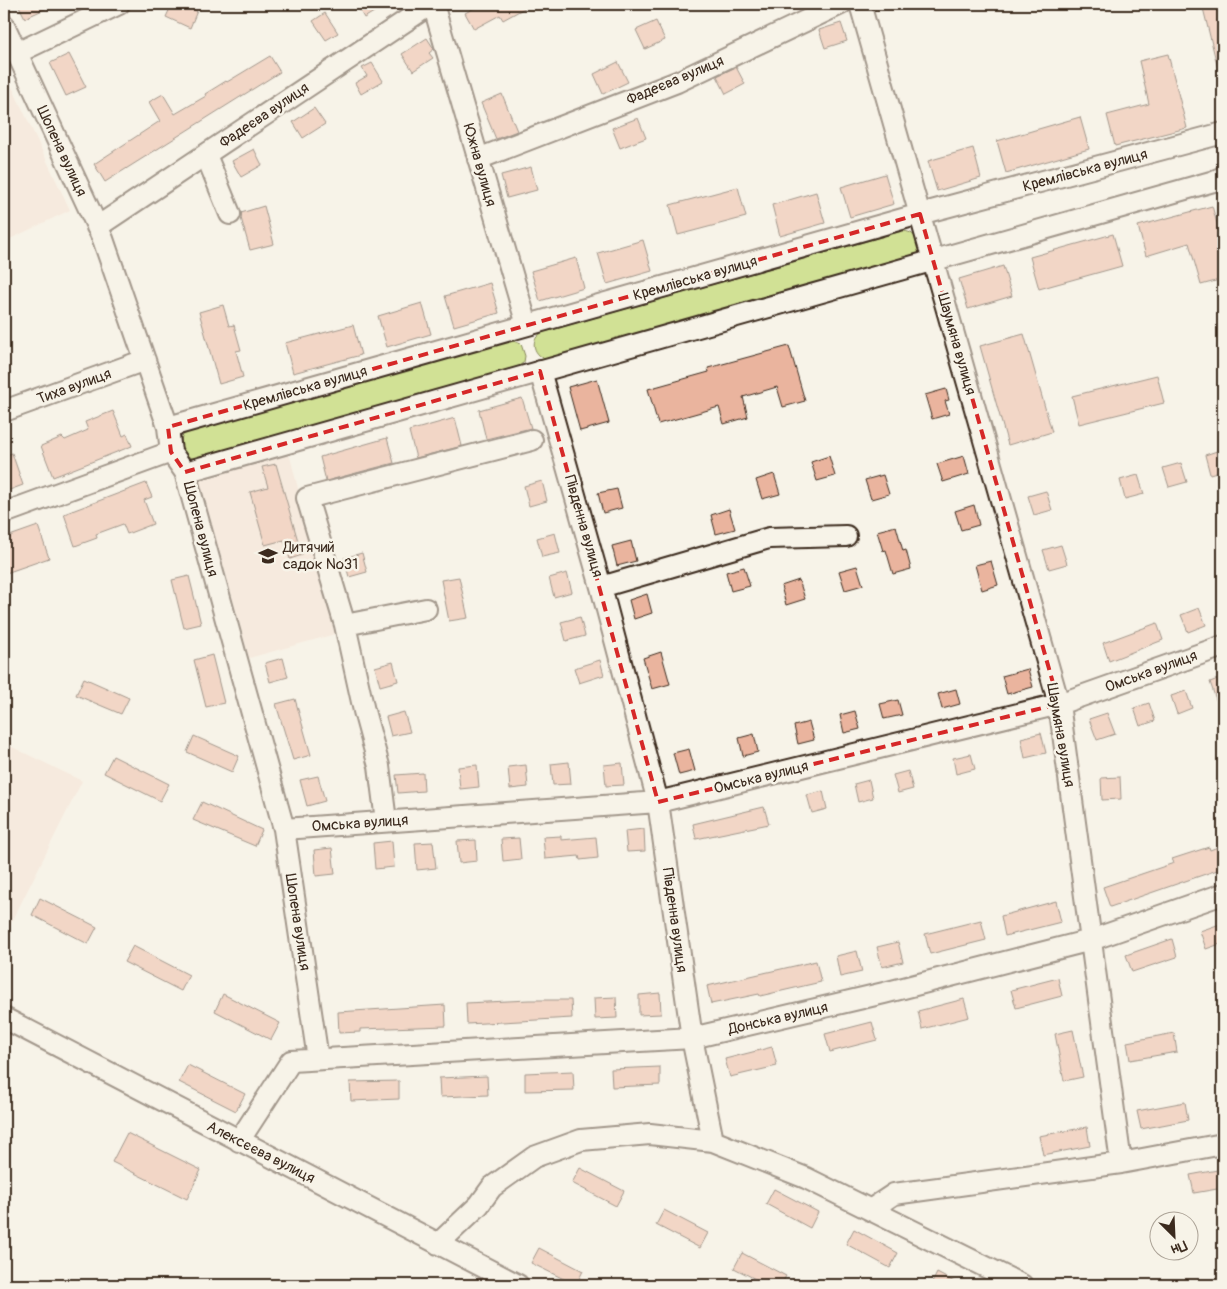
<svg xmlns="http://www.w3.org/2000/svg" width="1227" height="1289" font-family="Pangolin,sans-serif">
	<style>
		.built { fill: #f3e0d2 }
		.green { fill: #d1e195; stroke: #86865a }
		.building { fill: #eab49e; stroke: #3b2a1e }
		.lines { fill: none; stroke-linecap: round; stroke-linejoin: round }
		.minor-casing { stroke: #3b2a1e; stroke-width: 24 }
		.minor { stroke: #f7f3e8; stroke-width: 20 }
		.marked { fill: none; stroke: #d62828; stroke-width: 4; stroke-dasharray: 10 6; stroke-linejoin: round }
		.labels { text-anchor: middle; stroke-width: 5; stroke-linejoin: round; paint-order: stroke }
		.street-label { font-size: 15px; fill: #3b2a1e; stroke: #f7f3e8 }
		.poi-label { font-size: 15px; fill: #3b2a1e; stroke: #f7f3e8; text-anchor: start }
	</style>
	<rect width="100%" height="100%" fill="#f7f3e8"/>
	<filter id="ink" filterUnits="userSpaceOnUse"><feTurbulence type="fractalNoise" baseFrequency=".02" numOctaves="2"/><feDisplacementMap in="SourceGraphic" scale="10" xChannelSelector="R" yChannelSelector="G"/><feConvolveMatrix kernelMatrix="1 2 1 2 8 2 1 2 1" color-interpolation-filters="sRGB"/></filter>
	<g filter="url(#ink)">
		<path class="built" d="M4,70L70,210L4,242Z
			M289,453L335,634L249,658L199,478Z
			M4,743L82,781L4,937Z"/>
		<path class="green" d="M902,231C915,231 921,242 919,255L549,360C533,357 528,338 544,332Z
			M511,340L521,344L525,356L524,362L518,367L197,459C185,459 179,447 182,436L188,432Z"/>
		<path class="building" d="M18,4H56L25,18Z
			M172,4H180L197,11L190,28L166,17Z
			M356,4H387L364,18Z
			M482,4H532L503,20L500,15L474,29L465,13Z
			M1202,4H1223V73H1219Z
			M325,13L338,33L326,40L313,21Z
			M656,21L665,40L645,49L636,30Z
			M841,23L847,41L825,48L819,30Z
			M427,38L434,49L429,53L433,58L413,71L402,54Z
			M69,54L86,87L66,96L50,63Z
			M1168,54L1187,128L1115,146L1107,115L1149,104L1139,61Z
			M270,56L280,72L105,182L94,164L160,121L149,102L163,94L175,114L206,96L205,94L226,81L227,82Z
			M618,62L628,82L603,94L594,74Z
			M372,63L383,81L361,94L355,83L367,76L362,68Z
			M736,67L745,84L726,94L717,76Z
			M502,94L517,131L496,139L481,103Z
			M314,108L325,124L303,138L293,122Z
			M1080,117L1089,149L1006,173L997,141Z
			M638,118L646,138L620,148L612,128Z
			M973,148L981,178L937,191L928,161Z
			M254,149L262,165L241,177L232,161Z
			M531,167L537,190L507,198L501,175Z
			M885,174L894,204L850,217L841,187Z
			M738,187L746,217L678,235L670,205Z
			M816,192L825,223L780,236L772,205Z
			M264,206L274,244L250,250L241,218V213Z
			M1212,206L1223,244V279L1201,285L1189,243L1146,256L1138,226Z
			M1113,234L1122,266L1039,289L1030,257Z
			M643,240L652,271L607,284L598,253Z
			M576,258L584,288L540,301L531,271Z
			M1003,266L1012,296L968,309L959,279Z
			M490,283L499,313L454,326L445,296Z
			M422,303L431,334L387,347L378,316Z
			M223,305L229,326L234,325L241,350L236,351L243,377L219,384L199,312Z
			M353,325L361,355L293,373L285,343Z
			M1024,334L1052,432L1008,445L980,346Z
			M789,346L805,401L783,407L777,387L743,397L748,417L724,424L719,407L658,424L648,389L709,372L708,368Z
			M1157,375L1164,403L1079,424L1072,396Z
			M597,379L609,423L580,431L568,387Z
			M946,389L949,400L945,401L949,414L932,419L925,395Z
			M522,398L531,428L486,439L479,410Z
			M113,411L123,436L127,434L132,446L53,477L41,446L62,437L65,440L88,430L85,422Z
			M455,418L462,446L416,458L409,431Z
			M387,438L394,463L326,481L320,457Z
			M1223,449V470L1210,474L1205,455Z
			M12,453L23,485L4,492V456Z
			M829,456L835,476L817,481L811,462Z
			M964,456L969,474L943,482L937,464Z
			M1181,463L1187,482L1169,487L1163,468Z
			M276,464L302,555L290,559L284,540L265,545L250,492L268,487L262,467Z
			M774,474L780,494L762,499L756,480Z
			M883,475L889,494L871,499L865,480Z
			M1138,475L1144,494L1125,499L1120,480Z
			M542,481L547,501L529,506L524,486Z
			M146,483L152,497L144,500L153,524L127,534L123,524L96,534L97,538L75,546L64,514Z
			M617,489L622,508L603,513L598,493Z
			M1046,491L1052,510L1034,515L1028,496Z
			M974,505L979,525L961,530L955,511Z
			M729,509L735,529L716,534L711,515Z
			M38,526L49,558L6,573L4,567V538Z
			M896,526L903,551L906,550L911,569L893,574L886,550L883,551L877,531Z
			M555,533L560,553L542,557L537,538Z
			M631,541L636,561L617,566L612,546Z
			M1061,545L1067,564L1049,569L1043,550Z
			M362,553L367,572L349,577L344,558Z
			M991,561L998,585L982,590L975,565Z
			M857,566L863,585L845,590L839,571Z
			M744,567L750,586L731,591L726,572Z
			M567,573L572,592L554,597L549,578Z
			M189,576L201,624L184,628L172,580Z
			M459,577L468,618L449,621L441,580Z
			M799,580L805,599L786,605L781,586Z
			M647,594L652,613L634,619L629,600Z
			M1199,608L1206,625L1188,632L1181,615Z
			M580,617L585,636L566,641L561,622Z
			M1157,623L1163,640L1109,661L1103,643Z
			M661,652L670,684L652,689L643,658Z
			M212,655L224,703L206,707L194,660Z
			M283,658L288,677L270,682L265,663Z
			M600,660L604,675L579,683L574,668Z
			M393,662L398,681L380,686L375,667Z
			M1028,669L1033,687L1007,694L1002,676Z
			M1223,677V714H1221L1210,682Z
			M84,678L129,698L121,714L76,695Z
			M956,689L960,704L942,709L938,694Z
			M1186,691L1192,708L1177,714L1171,696Z
			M295,699L311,755L293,760L276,704Z
			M898,700L902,715L884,719L880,704Z
			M1149,703L1155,721L1140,726L1134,708Z
			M855,711L860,729L844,733L840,715Z
			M404,712L410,732L391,736L386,717Z
			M1107,713L1115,734L1097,740L1089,719Z
			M809,722L814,740L798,744L794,726Z
			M1041,733L1046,753L1025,758L1021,738Z
			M754,734L758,752L743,756L739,738Z
			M194,736L239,756L232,772L187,752Z
			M689,749L695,771L679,775L673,753Z
			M971,754L975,769L956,774L953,758Z
			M113,756L169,784L160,801L104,773Z
			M569,762L571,784L553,785L551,764Z
			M622,763L624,785L606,786L604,765Z
			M477,765L479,787L460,789L458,767Z
			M526,765L528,787L510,789L508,767Z
			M908,771L913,789L898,793L893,775Z
			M423,773L424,791L398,793L396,775Z
			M318,776L325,801L307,806L300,780Z
			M1120,777L1121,799L1102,800L1101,778Z
			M869,780L873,798L858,802L854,784Z
			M823,791L827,809L812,813L807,795Z
			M202,802L262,830L255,846L193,820Z
			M764,807L769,824L696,839L693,824Z
			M644,829L645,851L627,852L625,831Z
			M561,836V840L596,837L598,858L580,860L579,856L545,859L543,837Z
			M519,838L521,859L503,861L501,839Z
			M476,840L477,861L459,863L457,841Z
			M392,841L394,867L375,869L373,843Z
			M433,842L436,868L417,870L415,843Z
			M1223,845V868L1110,907L1103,887L1174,863L1172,859L1209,847L1210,850Z
			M332,848L335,874L316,876L314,850Z
			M40,898L97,927L88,944L32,915Z
			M1056,901L1061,922L1005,936L1001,916Z
			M981,920L986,940L930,954L925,934Z
			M1223,923V943L1206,949L1200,931Z
			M1172,939L1177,957L1132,972L1126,955Z
			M898,942L903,962L882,967L877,947Z
			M133,946L189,975L181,991L124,962Z
			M857,951L862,972L840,977L836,956Z
			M816,961L821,982L760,996L759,994L711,1004L707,986Z
			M1058,978L1062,996L1016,1008L1011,990Z
			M660,993L661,1014L639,1015V995Z
			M223,994L280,1023L271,1040L215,1011Z
			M616,997L617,1018L595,1019L594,998Z
			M964,999L969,1017L922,1029L918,1011Z
			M529,1000H571L572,1018L467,1024L466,1003Z
			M445,1005L446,1026L360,1029V1032L339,1033L338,1012Z
			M872,1022L877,1040L830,1052L825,1034Z
			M1073,1030L1083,1077L1064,1081L1055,1034Z
			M1174,1033L1177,1052L1130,1060L1127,1042Z
			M772,1047L777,1066L730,1077L725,1059Z
			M188,1065L245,1094L236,1111L179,1082Z
			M660,1067V1085L612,1087L611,1069Z
			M573,1071L574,1090L525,1091V1073Z
			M487,1076L488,1095L440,1097L439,1078Z
			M399,1081V1099L351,1101L350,1082Z
			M1185,1102L1188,1120L1141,1129L1137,1111Z
			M1087,1127L1090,1146L1043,1155L1039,1136Z
			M127,1133L201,1170L187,1199L112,1162Z
			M580,1168L624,1191L616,1206L572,1183Z
			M1223,1169V1188L1194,1193L1190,1175Z
			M774,1189L818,1212L810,1228L766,1204Z
			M664,1210L708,1233L700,1248L656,1225Z
			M854,1229L898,1253L890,1268L846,1244Z
			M539,1248L583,1271L576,1285L531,1263Z
			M742,1253L786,1276L781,1285H767L734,1268Z
			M937,1273L960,1285H931Z"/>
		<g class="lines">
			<g class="minor-casing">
				<path id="minor" d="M433,4L527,325
					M860,4L1059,704L1121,1163
					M4,25L103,239L168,427L171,452L185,472L284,829L318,1059
					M17,53L119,4
					M206,155L230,214
					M478,159L677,82L841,4
					M97,227L431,4
					M540,371L601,587L658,802L692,1038L713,1141
					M4,411L145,360
					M168,427L920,214L1223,133
					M185,472L1214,181L1223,177
					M4,513L171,452
					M601,587L769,538L846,536
					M345,625L426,609
					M386,821L379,766L364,711L345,625L307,498L532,440
					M284,829L658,802L1059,704L1223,646
					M4,1018L518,1285
					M239,1141L291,1061L692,1038L884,993L1091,940L1223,894
					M870,1210L894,1194L1121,1163L1223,1144
					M438,1244L479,1205L492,1187L534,1157L581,1140L650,1134L713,1141L806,1178L1022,1285"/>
			</g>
			<use href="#minor" class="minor"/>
		</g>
	</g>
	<path d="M0 0H1227V1289H0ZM920,214L1059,704L658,802L540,371L185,472L171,452L168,427Z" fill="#f7f3e8" fill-opacity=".55" fill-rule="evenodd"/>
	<path class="marked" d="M920,214L1059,704L658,802L540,371L185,472L171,452L168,427Z"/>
	<defs>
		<g id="school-bare" transform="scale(1.5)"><path d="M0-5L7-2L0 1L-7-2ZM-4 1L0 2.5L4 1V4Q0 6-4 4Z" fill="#3b2a1e" stroke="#f7f3e8" stroke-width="2.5" paint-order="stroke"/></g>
	</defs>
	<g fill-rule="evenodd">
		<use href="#school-bare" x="268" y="556"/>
	</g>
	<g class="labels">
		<g class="street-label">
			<text transform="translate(675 80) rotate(-23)" y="5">Фадеєва вулиця</text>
			<text transform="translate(264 115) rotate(-34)" y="5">Фадеєва вулиця</text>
			<text transform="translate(62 151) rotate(65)" y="5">Шопена вулиця</text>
			<text transform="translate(480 165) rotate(74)" y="5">Южна вулиця</text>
			<text transform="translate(1085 170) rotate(-15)" y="5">Кремлівська вулиця</text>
			<text transform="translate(695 278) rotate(-16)" y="5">Кремлівська вулиця</text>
			<text transform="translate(957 344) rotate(74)" y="5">Шаумяна вулиця</text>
			<text transform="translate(74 386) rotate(-20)" y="5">Тиха вулиця</text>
			<text transform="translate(305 388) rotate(-16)" y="5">Кремлівська вулиця</text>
			<text transform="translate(584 526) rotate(74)" y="5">Південна вулиця</text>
			<text transform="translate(201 529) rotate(75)" y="5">Шопена вулиця</text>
			<text transform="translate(1151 671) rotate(-20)" y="5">Омська вулиця</text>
			<text transform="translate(1061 735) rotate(80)" y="5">Шаумяна вулиця</text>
			<text transform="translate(761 777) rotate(-14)" y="5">Омська вулиця</text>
			<text transform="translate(360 823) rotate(-4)" y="5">Омська вулиця</text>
			<text transform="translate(675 920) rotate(82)" y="5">Південна вулиця</text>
			<text transform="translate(298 922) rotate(81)" y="5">Шопена вулиця</text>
			<text transform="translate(778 1018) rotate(-13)" y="5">Донська вулиця</text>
			<text transform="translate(261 1152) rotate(27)" y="5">Алексєєва вулиця</text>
		</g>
		<g class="poi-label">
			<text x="283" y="552">Дитячий<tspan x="283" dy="17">садок №31</tspan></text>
		</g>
	</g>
	<rect width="1227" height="1289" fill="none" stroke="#f7f3e8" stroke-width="20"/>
	<rect x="10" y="10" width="1207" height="1269" fill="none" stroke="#3b2a1e" stroke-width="2" filter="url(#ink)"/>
	<g transform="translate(1174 1236) rotate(156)"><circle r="24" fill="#f7f3e8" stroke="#aca397"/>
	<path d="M0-4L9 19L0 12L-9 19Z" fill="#3b2a1e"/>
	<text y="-8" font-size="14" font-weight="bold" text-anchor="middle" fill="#3b2a1e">Пн</text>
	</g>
</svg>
